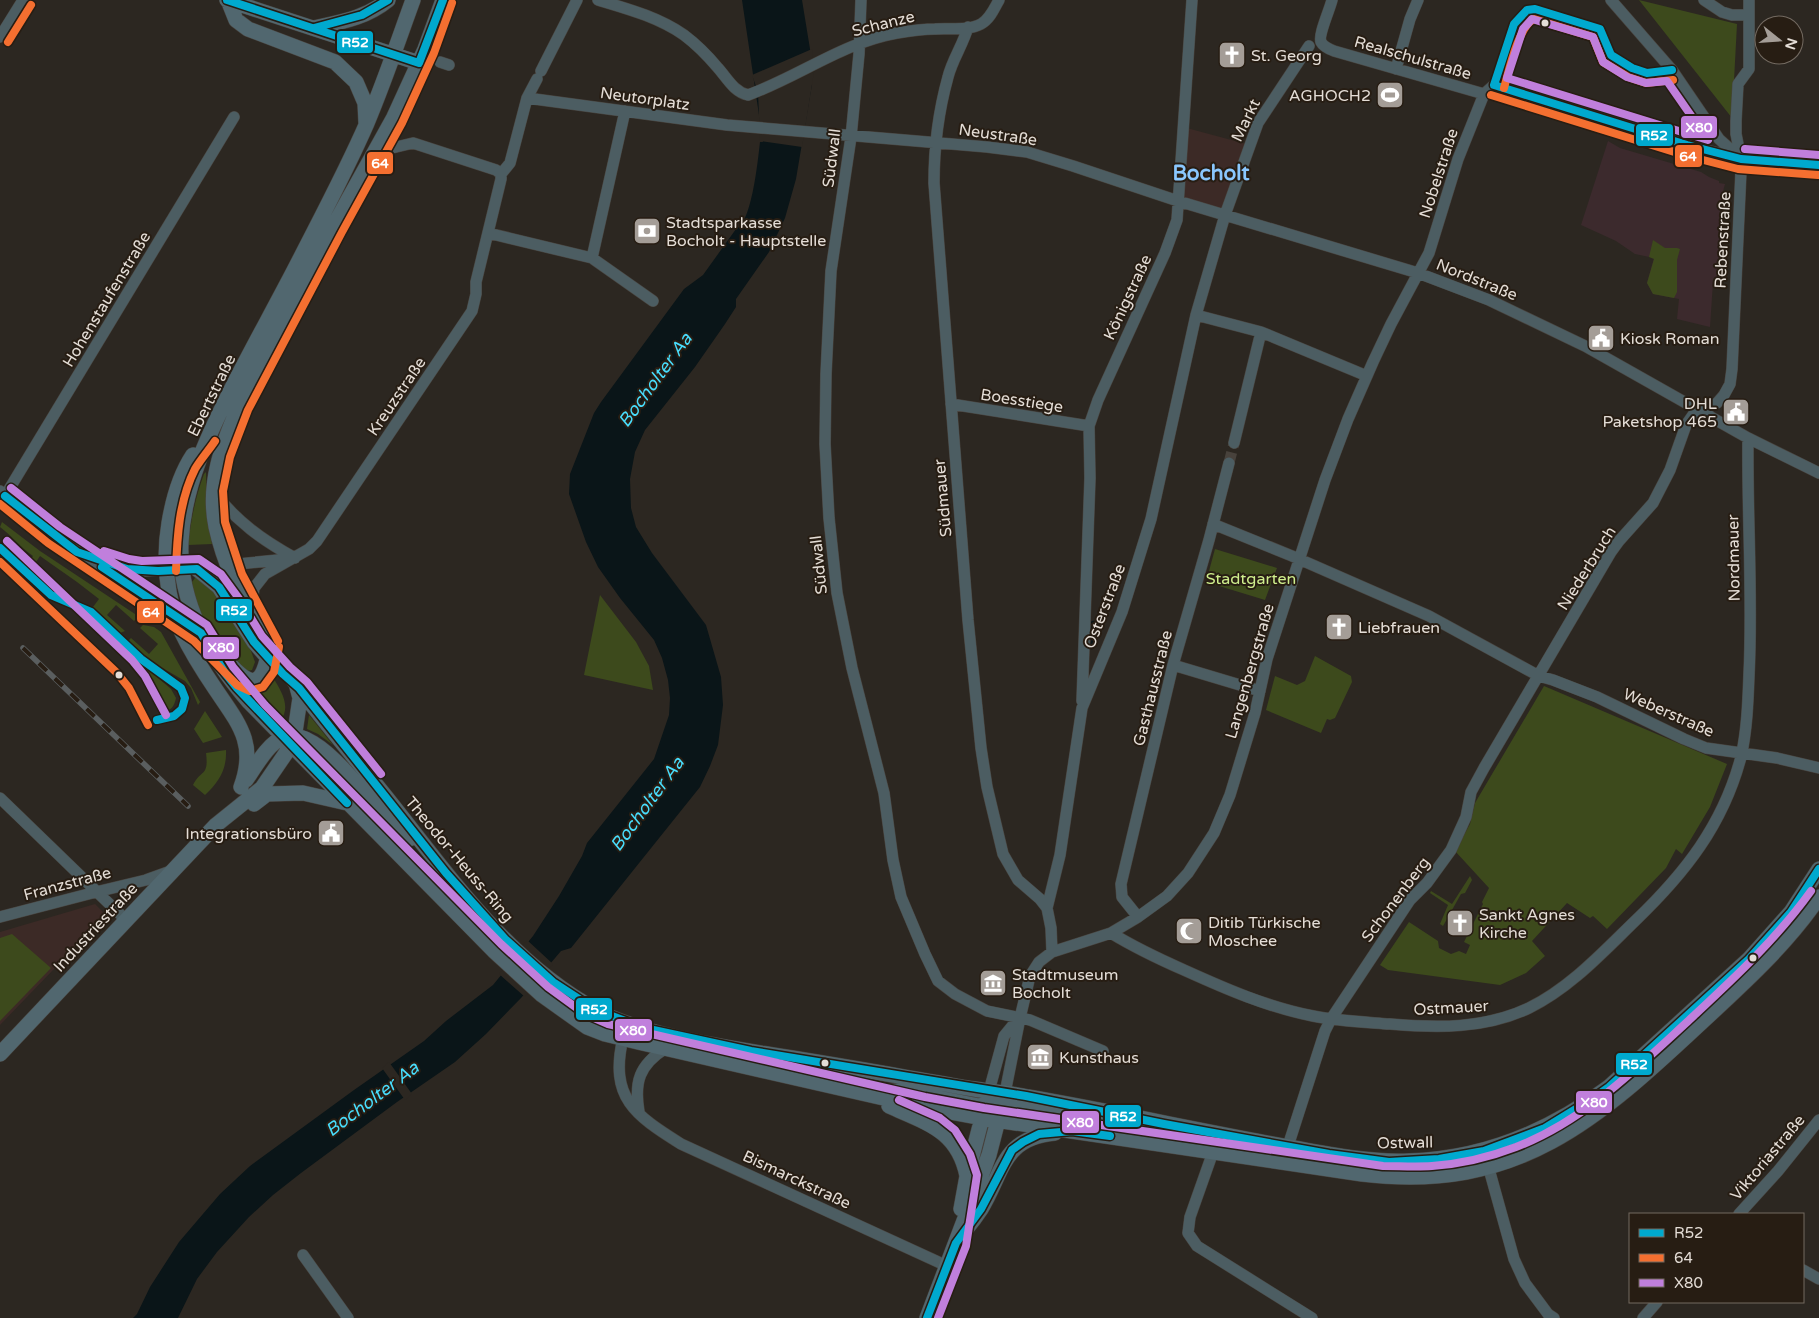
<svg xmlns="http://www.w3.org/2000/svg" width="1819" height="1318" font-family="'Varela Round',sans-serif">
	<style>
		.commercial { fill: #3c2a26 }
		.education { fill: #3c2a2d }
		.green { fill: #3d4a1c }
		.water { fill: #0a1518 }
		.pier { fill: #2c2721 }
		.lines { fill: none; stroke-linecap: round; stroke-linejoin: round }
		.stream { stroke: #0a1518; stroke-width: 4.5 }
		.street-tunnel { stroke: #48423c; stroke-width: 11; stroke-dasharray: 11 5.5; stroke-linecap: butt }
		.street-casing { stroke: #49443f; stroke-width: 12 }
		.secondary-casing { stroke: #49443f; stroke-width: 16 }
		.street { stroke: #4c5d62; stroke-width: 11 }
		.secondary { stroke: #51676f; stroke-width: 15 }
		.rail-casing { stroke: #5a5e5f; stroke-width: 5.5 }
		.rail { stroke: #271d13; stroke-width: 4; stroke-dasharray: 11; stroke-linecap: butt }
		.bus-1-casing { stroke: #271d13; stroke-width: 11 }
		.bus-2-casing { stroke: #271d13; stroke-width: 11 }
		.bus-3-casing { stroke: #271d13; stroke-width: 11 }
		.bus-1 { stroke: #00a9ce; stroke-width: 8 }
		.bus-2 { stroke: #f46f30; stroke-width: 8 }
		.bus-3 { stroke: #c07fdc; stroke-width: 8 }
		.bus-dot { fill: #e4ddd6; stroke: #271d13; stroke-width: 2 }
		.labels { text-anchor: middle; stroke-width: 4; stroke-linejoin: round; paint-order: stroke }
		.street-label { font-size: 16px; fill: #e4ddd6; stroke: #271d13 }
		.poi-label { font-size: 16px; fill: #e4ddd6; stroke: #271d13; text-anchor: start }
		.park-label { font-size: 16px; fill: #cfef8d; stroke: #271d13 }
		.water-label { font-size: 18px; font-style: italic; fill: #48ddfc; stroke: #271d13 }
		.district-label { font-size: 21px; font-weight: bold; fill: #8ac7fe; stroke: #271d13 }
		.line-badge { stroke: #271d13; stroke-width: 2 }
		.badge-label { font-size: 14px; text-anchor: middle; font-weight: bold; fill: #fff }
	</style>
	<rect width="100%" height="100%" fill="#2c2721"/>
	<path class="commercial" d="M1183,127L1250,145L1225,215L1178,201Z
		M95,904L106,915L0,1025V932Z"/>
	<path class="education" d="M1608,141L1620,148L1701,172L1709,177L1719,181V183L1725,184L1722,195L1724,196L1717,282H1713L1710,327L1677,319L1679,299L1653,294L1647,283L1654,258L1635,254L1616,241L1581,225Z"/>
	<path class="green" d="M1639,0L1737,24L1732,118Z
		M1653,240L1665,248H1677L1680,249L1677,260V292L1674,298L1653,294L1647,283L1654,259L1649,257Z
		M206,472L207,518L212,544L188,545C191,520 195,498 204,474Z
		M2,522L40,551L135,614L136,619L134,621L116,605L107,615L125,631L120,633L93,607L99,599L77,582L40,556L34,565L29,562L33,556C20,547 12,536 0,527Z
		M1215,549L1277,568L1265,600L1206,582Z
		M195,578H201L220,597L251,651L255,662L252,670L248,671L239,666C221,641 193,614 192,582Z
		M600,595L636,642L649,666L653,690L584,675Z
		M88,616L92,617L113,637L109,642L86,620Z
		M143,625L154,627L161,632L200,702L198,705L191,688L185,681L152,662L128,641L131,638L149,654L158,644L140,628Z
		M122,647L171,689L176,698C173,714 162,714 154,702L165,704L153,679L139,675L133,666L118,651Z
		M1315,656L1351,676L1352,682L1335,718L1330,720L1327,719L1321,733L1266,710L1275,676L1297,685L1305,681Z
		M274,679C281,691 291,706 281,720H277L253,695Z
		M1544,686L1727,764L1710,807L1682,854L1676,849L1666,868L1607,929L1593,916L1590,918L1567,903L1532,941L1545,956L1526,973L1500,985L1388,970L1380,965L1409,922L1438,941L1439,948L1451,954L1459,951L1466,954L1470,945L1464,942L1483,904L1482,902L1489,888L1455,851L1470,824L1475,803Z
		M205,711L222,737L203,743L194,729Z
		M309,715L333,745L318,734L307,729Z
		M306,749L324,761L359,802Z
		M226,750C227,769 219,782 205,795L193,785C201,769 209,777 206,753Z
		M1470,876L1472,880L1465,893L1461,894L1443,926L1440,924L1448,905L1430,893L1431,891L1452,904Z
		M12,934L51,968L0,1021V938Z"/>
	<path class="water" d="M742,0H802L810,49L812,84L796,179L785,218L769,252L736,299V307L725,324L695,367L645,430L635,452L630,479L631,508L636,527L652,553L706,625L721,677L723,705L718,745L710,766L700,787L571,948L561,951L521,998L486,1034L455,1062L397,1102L301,1173L273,1195L249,1217L217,1252L197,1279L178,1318H133L137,1314L150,1287L179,1242L220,1194L250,1166L354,1090L424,1041L446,1021L493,985L533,936L559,896L582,856L587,843L654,759L669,715L670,698L668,680L662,658L654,640L620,598L598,567L586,542L569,494L570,474L594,413L601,402L684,289L703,275L736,229C752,223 758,159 760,142H763Z"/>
	<path class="pier" d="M812,49L814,72L802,147L760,141L758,92L752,75Z
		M527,940L553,964L525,997L499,974Z
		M389,1062L412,1094L405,1100L382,1068Z"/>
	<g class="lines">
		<path class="stream" d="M1092,647L1094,639L1092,638L1094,632L1093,623H1101L1105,616"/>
		<path class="street-tunnel" d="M1229,463L1234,443"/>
		<g class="street-casing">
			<path id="street" d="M598,0C628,9 658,17 684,35C696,44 708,56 718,68C727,78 734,92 748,95C798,77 844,42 897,33C909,31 922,29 935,29C949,28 968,31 981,24C990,19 994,9 999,0
				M861,0L859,54L851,137L831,271L826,374L825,444L829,518L837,593L852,668L884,793L893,860L901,897L925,954L938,981L955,994L987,1011L1030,1020L1103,1051
				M1332,0C1330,9 1318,35 1321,42C1323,46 1329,49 1334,51L1484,94
				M1611,0L1672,70L1719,139L1738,156
				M1704,0L1722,12L1732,15H1749
				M968,27C963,45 952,60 948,77C938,113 934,147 934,183L968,620L981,748L987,787L1003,854L1018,880L1040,899L1047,908L1051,928L1052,952
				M0,37L23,0
				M440,62L449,65
				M1396,69L1410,19L1418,0
				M541,71L577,0
				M527,98L727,125L987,147L1027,152L1073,166L1178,201L1418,273L1489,300L1585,346L1748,438L1819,473
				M371,160L392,148L413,143L496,170L501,174
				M501,174L510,163L527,98L537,79
				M488,233L592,258L653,301
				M592,258L625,111
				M1196,315L1261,332
				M951,404L1089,426
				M1234,443L1261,332L1367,376
				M0,491L54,535L201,633
				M213,491C236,521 262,540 295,558
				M5,496L234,117
				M1213,524L1292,556L1429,616L1539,676L1553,680L1597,697L1684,739L1706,748L1777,758L1819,768
				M96,558L127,569L142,571L182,569
				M228,565L288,559
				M267,639L266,626L253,596L254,588L265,574L309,549L317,541L472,311L476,294V282L501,179V174
				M1173,665L1260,691
				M1082,701L1090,478L1089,426L1098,400L1165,253L1177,220L1192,0
				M0,798L126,920
				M1047,908L1060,855L1082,708L1122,612L1151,519L1196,315L1225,215L1258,123L1309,46
				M0,917L96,892L146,880L171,871
				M1138,917L1122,897L1121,884L1173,665L1209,540L1229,463
				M1111,933C1134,947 1159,959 1184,970C1226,989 1267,1007 1313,1016C1338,1021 1364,1022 1390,1024C1437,1028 1485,1029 1529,1008C1570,988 1603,952 1635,921C1685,873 1723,825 1741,757C1747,730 1748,702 1749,675C1753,596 1747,517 1748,438
				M623,1038C609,1098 635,1115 681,1144L947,1266
				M989,1091L1004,1036L1018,1019
				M1005,1093L1020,1018L1030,976L1039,962L1052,952L1111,933L1138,917L1167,896L1188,873L1214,833L1230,795L1255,713L1267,659L1325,480L1348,419L1373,362L1391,324L1429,253L1458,159L1484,94L1494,85L1687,145L1741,159L1819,165
				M639,1112C634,1082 639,1065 666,1048
				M1288,1146L1325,1031L1331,1019L1410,900L1427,883L1451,850L1466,817L1471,792L1484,768L1611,552L1619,541L1653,503L1670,470L1686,425L1693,415L1717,403L1724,395L1730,384L1732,369L1741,171V159L1736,134V121L1738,84L1749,69V0
				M1484,1151L1514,1259L1525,1283L1548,1314L1554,1318
				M1213,1152L1190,1217L1188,1233L1197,1246L1312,1318
				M1739,1214L1778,1171L1819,1120
				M303,1255L348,1318
				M1803,1270L1819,1279
				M1643,1318L1657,1302"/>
		</g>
		<g class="secondary-casing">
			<path id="secondary" d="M227,0L419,63
				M228,0L236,20L248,29L335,62L356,82L365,103L366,123
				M413,0C398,41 384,83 367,123C347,169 323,214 300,259C279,300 256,341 235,382C209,433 184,484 181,542C178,603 210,657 249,702L494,951L542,995L587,1027L605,1034L638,1042L923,1107L982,1118L1362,1174C1518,1193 1597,1120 1703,1021C1745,982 1787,944 1819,897
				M443,0L425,49L393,119L333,227L239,406C222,445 207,484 216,527C238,626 321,715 382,792C445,870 506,961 596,1010C644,1036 724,1047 779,1056C844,1066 909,1078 974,1089C992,1092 1010,1093 1028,1097C1108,1111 1187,1128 1267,1143C1314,1151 1361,1163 1409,1161C1483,1159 1550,1131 1609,1087L1749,959L1791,912L1819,869
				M314,28C341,22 366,18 388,0
				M193,455C179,476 173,499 169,523C163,558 166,598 181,631C191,652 203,671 216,690C239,724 257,744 241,787
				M197,569L219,587L254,642L268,658
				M228,662C252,690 263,686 269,650
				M246,780C255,767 269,742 284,737C292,733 305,738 313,743C328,752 341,766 353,780C371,800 389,820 409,839
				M254,804L267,794L303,793L347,803
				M0,1054L216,825L262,788L286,753L295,732L300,698L297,687
				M881,1092L903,1091L979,1106L994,1102
				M889,1106C926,1123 958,1130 967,1176
				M993,1109L1012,1106L1103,1123H1125
				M961,1209L967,1176L984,1110
				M967,1228C972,1222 977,1215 981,1209C1004,1171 1002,1138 1055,1133
				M927,1318L989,1155L1005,1093"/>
		</g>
		<use href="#street" class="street"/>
		<use href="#secondary" class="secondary"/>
		<g class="rail-casing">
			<path id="rail" d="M23,648L188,806"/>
		</g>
		<use href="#rail" class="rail"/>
		<g class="bus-1-casing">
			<path id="bus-1" d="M227,0L419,63L443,0
				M314,28L362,15L388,0
				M1494,85L1687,145L1741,159L1819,165
				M1494,85L1514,24L1527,10L1535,9L1600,29L1611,55L1632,68L1647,73L1672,70
				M5,496L77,552L127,569L158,571L197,569L219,587L254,642L283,674L299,688L446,873L505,939L553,982L596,1010L644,1028L751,1051L1026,1096L1164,1124L1329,1154L1389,1162L1439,1159L1484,1151L1545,1128L1589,1101L1609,1087L1749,959L1791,912L1819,869
				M0,548L51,595L91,612L141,659L181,688L185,698L182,709L174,716L157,720
				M102,567L201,633L225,673L237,688L347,803
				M927,1318L956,1243L981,1209L1012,1150L1023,1142L1039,1134L1072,1131L1110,1136"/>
		</g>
		<g class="bus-2-casing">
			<path id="bus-2" d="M8,42L31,5
				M1504,88C1509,71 1518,27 1534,19L1593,37L1603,62L1628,77L1646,83L1673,80
				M1491,95L1684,155L1738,169L1818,175
				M0,504L48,543L194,641L237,685L250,691L263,687L274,672L279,647
				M0,562L117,673L129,688L148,725
				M176,571C177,537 179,501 195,469C201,459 209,450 215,441
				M278,641L242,574L225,522L223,491L230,457L248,410L342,232L402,123L434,53L452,3"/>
		</g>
		<g class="bus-3-casing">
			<path id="bus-3" d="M1532,19L1593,37L1603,62L1627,77L1646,83L1667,81L1708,140L1507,78L1523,29Z
				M1745,149L1819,155
				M11,488L60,527L207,625L233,667L265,705L501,944L548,987L585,1014L608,1024L925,1097L984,1108L1383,1166C1399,1166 1416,1167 1432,1166C1460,1164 1490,1157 1516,1147C1582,1122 1636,1069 1686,1023C1731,981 1775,941 1811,891
				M7,541L132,660L145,676L166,715
				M104,551L129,559L142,561L199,559L221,574L240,600L262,636L290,667L307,682L381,774
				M899,1100L940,1118L955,1130L970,1154L977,1175L966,1246L938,1318"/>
		</g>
		<use href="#bus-1" class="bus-1"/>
		<use href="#bus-2" class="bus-2"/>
		<use href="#bus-3" class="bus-3"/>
	</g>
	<defs>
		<g id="church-square" transform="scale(1.4375)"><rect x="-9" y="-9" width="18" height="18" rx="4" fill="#a49d97" stroke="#271d13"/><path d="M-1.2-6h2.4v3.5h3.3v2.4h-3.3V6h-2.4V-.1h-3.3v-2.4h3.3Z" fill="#fff"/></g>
		<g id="stadium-square" transform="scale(1.4375)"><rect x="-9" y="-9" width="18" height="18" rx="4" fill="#a49d97" stroke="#271d13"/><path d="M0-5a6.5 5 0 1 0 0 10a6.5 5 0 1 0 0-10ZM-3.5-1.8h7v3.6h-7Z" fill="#fff"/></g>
		<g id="bank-square" transform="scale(1.4375)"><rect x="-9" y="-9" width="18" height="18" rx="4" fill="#a49d97" stroke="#271d13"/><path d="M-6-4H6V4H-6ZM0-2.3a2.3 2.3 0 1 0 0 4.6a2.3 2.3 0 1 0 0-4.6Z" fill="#fff"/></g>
		<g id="civic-square" transform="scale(1.4375)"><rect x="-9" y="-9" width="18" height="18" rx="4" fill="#a49d97" stroke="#271d13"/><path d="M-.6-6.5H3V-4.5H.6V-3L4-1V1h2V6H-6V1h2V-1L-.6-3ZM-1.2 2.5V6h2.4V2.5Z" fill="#fff"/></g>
		<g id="mosque-square" transform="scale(1.4375)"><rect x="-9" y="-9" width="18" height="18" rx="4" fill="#a49d97" stroke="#271d13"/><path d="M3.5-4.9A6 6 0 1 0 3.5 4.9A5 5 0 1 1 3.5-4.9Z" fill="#fff"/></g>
		<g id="museum-square" transform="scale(1.4375)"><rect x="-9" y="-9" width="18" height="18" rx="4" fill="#a49d97" stroke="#271d13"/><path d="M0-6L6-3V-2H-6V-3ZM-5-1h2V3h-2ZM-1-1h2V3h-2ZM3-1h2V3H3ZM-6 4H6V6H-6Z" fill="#fff"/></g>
	</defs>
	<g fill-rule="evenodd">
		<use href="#church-square" x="1232" y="55"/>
		<use href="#stadium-square" x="1390" y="95"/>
		<use href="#bank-square" x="647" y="231"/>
		<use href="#civic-square" x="1601" y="338"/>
		<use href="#civic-square" x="1736" y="412"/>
		<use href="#church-square" x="1339" y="627"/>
		<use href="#civic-square" x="331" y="833"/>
		<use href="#church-square" x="1460" y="923"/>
		<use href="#mosque-square" x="1189" y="931"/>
		<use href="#museum-square" x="993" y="983"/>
		<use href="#museum-square" x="1040" y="1057"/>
	</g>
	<g class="bus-dot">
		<circle cx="1545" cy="23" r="4.5"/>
		<circle cx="119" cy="675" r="4.5"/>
		<circle cx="1753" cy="958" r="4.5"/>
		<circle cx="825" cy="1063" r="4.5"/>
	</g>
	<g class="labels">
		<g class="street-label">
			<text transform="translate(883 23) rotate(-14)" y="6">Schanze</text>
			<text transform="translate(1413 57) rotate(16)" y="6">Realschulstraße</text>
			<text transform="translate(645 98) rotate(8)" y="6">Neutorplatz</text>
			<text transform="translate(1245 120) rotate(-64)" y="6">Markt</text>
			<text transform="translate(998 134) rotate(8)" y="6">Neustraße</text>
			<text transform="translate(831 158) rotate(-83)" y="6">Südwall</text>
			<text transform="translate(1438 173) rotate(-72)" y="6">Nobelstraße</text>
			<text transform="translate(1722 240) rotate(-87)" y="6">Rebenstraße</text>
			<text transform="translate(1477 279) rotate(22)" y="6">Nordstraße</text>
			<text transform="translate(1127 297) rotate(-65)" y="6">Königstraße</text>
			<text transform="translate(106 299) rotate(-59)" y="6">Hohenstaufenstraße</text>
			<text transform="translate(211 395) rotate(-64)" y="6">Ebertstraße</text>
			<text transform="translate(396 396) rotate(-56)" y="6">Kreuzstraße</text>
			<text transform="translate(1022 400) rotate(9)" y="6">Boesstiege</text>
			<text transform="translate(942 498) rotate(-95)" y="6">Südmauer</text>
			<text transform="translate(1733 558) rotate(-91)" y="6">Nordmauer</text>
			<text transform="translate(818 565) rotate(-96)" y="6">Südwall</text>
			<text transform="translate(1586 568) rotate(-58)" y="6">Niederbruch</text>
			<text transform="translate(1104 606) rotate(-69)" y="6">Osterstraße</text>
			<text transform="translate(1249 671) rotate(-74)" y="6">Langenbergstraße</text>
			<text transform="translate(1152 688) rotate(-76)" y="6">Gasthausstraße</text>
			<text transform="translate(1669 712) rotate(24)" y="6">Weberstraße</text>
			<text transform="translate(460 859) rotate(50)" y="6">Theodor-Heuss-Ring</text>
			<text transform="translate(67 883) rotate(-15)" y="6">Franzstraße</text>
			<text transform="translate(1395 899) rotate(-53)" y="6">Schonenberg</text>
			<text transform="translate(95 927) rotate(-47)" y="6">Industriestraße</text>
			<text transform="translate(1451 1007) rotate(-3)" y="6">Ostmauer</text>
			<text transform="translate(1405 1142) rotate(-1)" y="6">Ostwall</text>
			<text transform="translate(1767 1157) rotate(-50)" y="6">Viktoriastraße</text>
			<text transform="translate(797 1179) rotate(25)" y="6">Bismarckstraße</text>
		</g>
		<g class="poi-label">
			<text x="1251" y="61">St. Georg</text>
			<text x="1371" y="101" text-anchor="end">AGHOCH2</text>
			<text x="666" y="228">Stadtsparkasse<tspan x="666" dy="18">Bocholt - Hauptstelle</tspan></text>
			<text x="1620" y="344">Kiosk Roman</text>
			<text x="1717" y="409" text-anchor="end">DHL<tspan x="1717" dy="18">Paketshop 465</tspan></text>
			<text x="1358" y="633">Liebfrauen</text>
			<text x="312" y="839" text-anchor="end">Integrationsbüro</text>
			<text x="1479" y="920">Sankt Agnes<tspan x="1479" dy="18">Kirche</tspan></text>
			<text x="1208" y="928">Ditib Türkische<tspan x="1208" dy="18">Moschee</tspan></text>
			<text x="1012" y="980">Stadtmuseum<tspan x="1012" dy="18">Bocholt</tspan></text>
			<text x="1059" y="1063">Kunsthaus</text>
		</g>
		<g class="park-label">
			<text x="1251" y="584">Stadtgarten</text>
		</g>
		<g class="water-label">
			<text transform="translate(655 380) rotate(-54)" y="6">Bocholter Aa</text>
			<text transform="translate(647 804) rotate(-54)" y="6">Bocholter Aa</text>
			<text transform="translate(372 1099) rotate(-37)" y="6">Bocholter Aa</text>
		</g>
		<g class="district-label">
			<text x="1211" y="180">Bocholt</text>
		</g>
	</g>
	<g class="line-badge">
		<rect x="336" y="30" width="38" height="24" rx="5" fill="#00a9ce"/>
		<rect x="1680" y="115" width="38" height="24" rx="5" fill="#c07fdc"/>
		<rect x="1635" y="123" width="39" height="24" rx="5" fill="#00a9ce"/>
		<rect x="1674" y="144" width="29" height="24" rx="5" fill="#f46f30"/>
		<rect x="366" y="151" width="28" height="24" rx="5" fill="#f46f30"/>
		<rect x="215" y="598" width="38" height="24" rx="5" fill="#00a9ce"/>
		<rect x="136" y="600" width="29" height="24" rx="5" fill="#f46f30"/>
		<rect x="202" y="636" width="38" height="24" rx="5" fill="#c07fdc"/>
		<rect x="575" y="997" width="38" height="24" rx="5" fill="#00a9ce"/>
		<rect x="614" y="1018" width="39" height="24" rx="5" fill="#c07fdc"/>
		<rect x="1615" y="1052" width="38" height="24" rx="5" fill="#00a9ce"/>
		<rect x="1575" y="1090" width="38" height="24" rx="5" fill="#c07fdc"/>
		<rect x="1104" y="1104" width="38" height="24" rx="5" fill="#00a9ce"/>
		<rect x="1061" y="1110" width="39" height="24" rx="5" fill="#c07fdc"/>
	</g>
	<g class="badge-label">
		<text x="355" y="47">R52</text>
		<text x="1699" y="132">X80</text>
		<text x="1654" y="140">R52</text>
		<text x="1688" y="161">64</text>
		<text x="380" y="168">64</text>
		<text x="234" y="615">R52</text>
		<text x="151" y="617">64</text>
		<text x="221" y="652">X80</text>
		<text x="594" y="1014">R52</text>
		<text x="633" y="1035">X80</text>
		<text x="1634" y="1069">R52</text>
		<text x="1594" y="1107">X80</text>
		<text x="1123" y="1121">R52</text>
		<text x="1080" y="1127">X80</text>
	</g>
	<rect x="1629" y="1213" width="175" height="90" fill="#271d13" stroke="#736a61"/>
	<rect x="1639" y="1229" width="25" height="8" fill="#00a9ce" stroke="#736a61"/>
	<text x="1674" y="1238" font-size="15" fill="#e4ddd6">R52</text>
	<rect x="1639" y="1254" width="25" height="8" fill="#f46f30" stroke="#736a61"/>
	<text x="1674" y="1263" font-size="15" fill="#e4ddd6">64</text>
	<rect x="1639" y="1279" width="25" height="8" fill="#c07fdc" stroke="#736a61"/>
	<text x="1674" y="1288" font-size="15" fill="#e4ddd6">X80</text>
	<g transform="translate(1779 40) rotate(107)"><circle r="24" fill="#271d13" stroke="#736a61"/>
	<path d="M0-4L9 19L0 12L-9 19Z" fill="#a49d97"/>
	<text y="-8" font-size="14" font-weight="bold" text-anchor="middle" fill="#e4ddd6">N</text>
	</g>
</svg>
